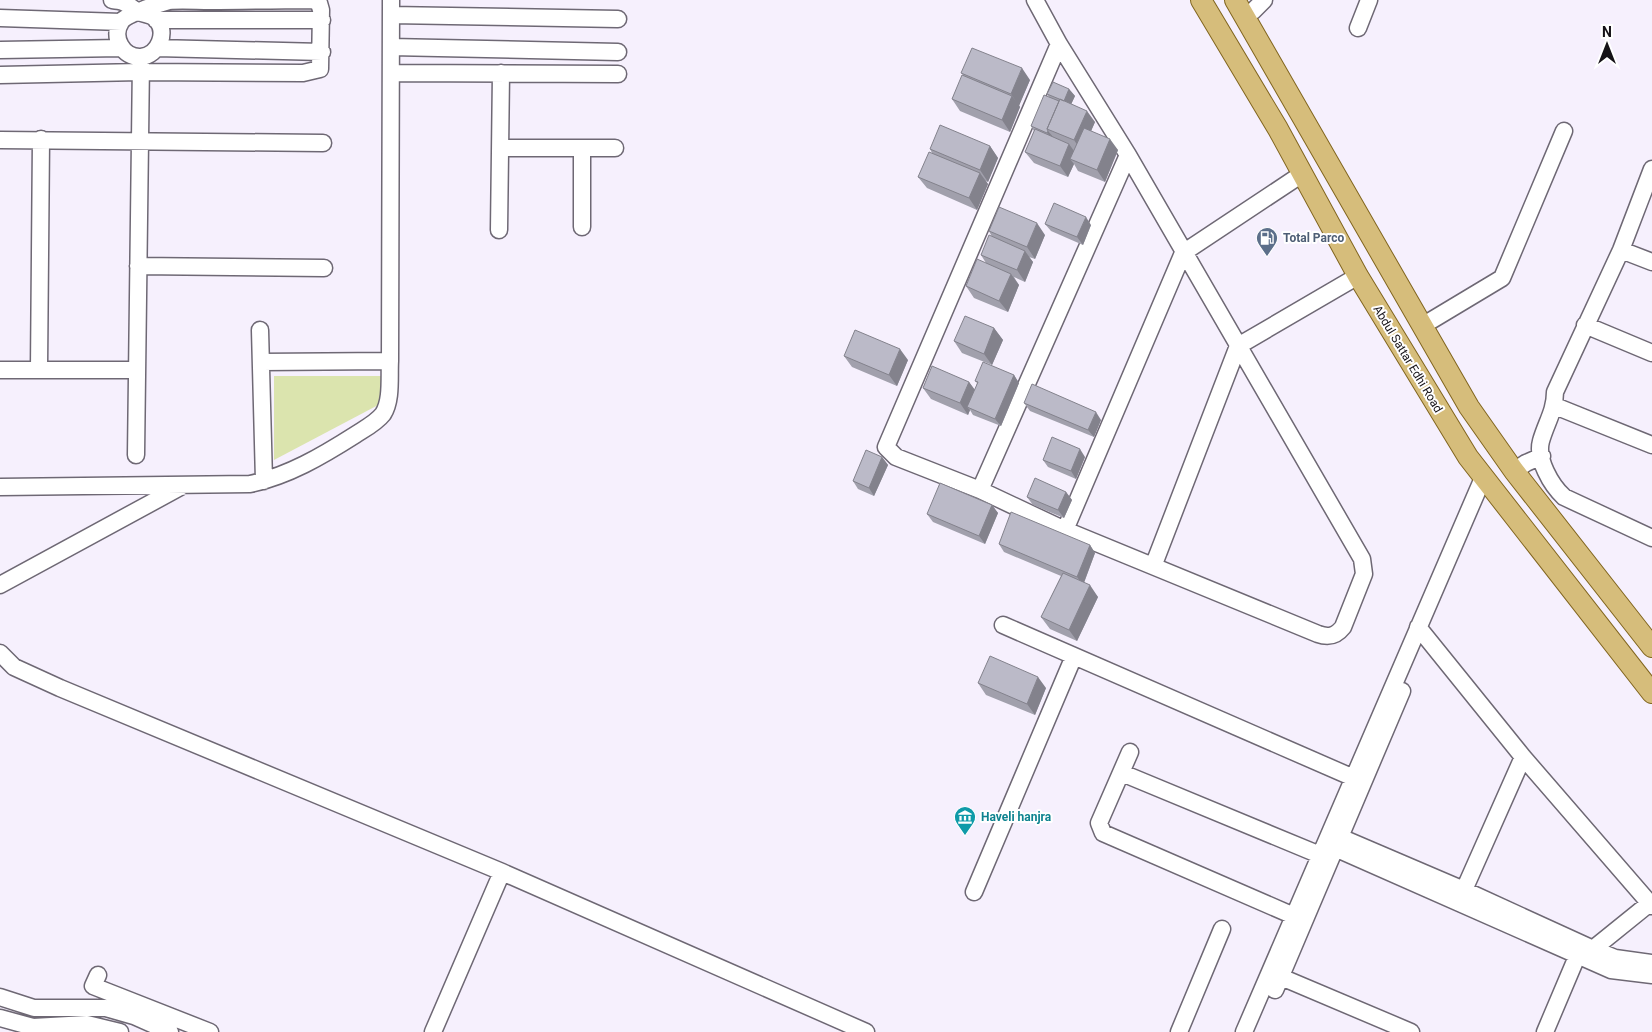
<svg xmlns="http://www.w3.org/2000/svg" width="1652" height="1032" font-family="Roboto,sans-serif">
	<style>
		.green { fill: #dbe4ae }
		.lines { fill: none; stroke-linecap: round; stroke-linejoin: round }
		.minor-casing { stroke: #6e6874; stroke-width: 19 }
		.major-casing { stroke: #81651f; stroke-width: 22 }
		.minor { stroke: #fff; stroke-width: 16 }
		.major { stroke: #d6bd7b; stroke-width: 20 }
		.wall { fill: #a1a0ac }
		.shaded-wall { fill: #83828c }
		.building { fill: #bbbac8; stroke: #83828c }
		.labels { text-anchor: middle; stroke-width: 4; stroke-linejoin: round; paint-order: stroke }
		.service-label { font-size: 12px; font-weight: bold; fill: #4e5e75; stroke: #fff; text-anchor: start }
		.street-label { font-size: 12px; fill: #151217; stroke: #fff }
		.culture-label { font-size: 12px; font-weight: bold; fill: #0d838f; stroke: #fff; text-anchor: start }
	</style>
	<rect width="100%" height="100%" fill="#f6f0fd"/>
	<path class="green" d="M274,376H382V403L274,460Z"/>
	<g class="lines">
		<g class="minor-casing">
			<path id="minor" d="M1035,0L1059,44L1128,155L1362,559L1364,574L1343,627C1336,636 1329,638 1318,634L1065,530L980,490L896,457L886,447L1059,44
				M391,15L618,19
				M1244,16L1253,11L1264,0
				M0,18L121,22
				M156,20H322
				M1358,28L1369,0
				M391,47L618,52
				M157,48L322,52
				M0,50L121,48
				M391,73L618,74
				M0,75L140,72L303,73L320,69L321,10L319,3L313,0C279,0 245,1 210,1C197,1 181,0 169,1C158,4 126,14 121,22C111,37 123,58 141,57C159,55 168,32 156,19C151,14 145,15 139,12C126,6 131,2 112,0
				M0,140L323,143
				M500,148H615
				M1652,169L1621,250L1555,392C1555,411 1546,423 1541,441C1536,459 1551,485 1564,497L1652,538
				M582,227V148
				M499,230L501,73
				M1621,250L1652,262
				M138,266L324,268
				M1585,325L1652,353
				M1422,326L1502,278L1564,131
				M260,330L264,481
				M261,362L390,361
				M39,369L41,139
				M0,370H137
				M1555,406L1652,445
				M136,455L141,61
				M1514,471L1526,463L1542,456
				M0,487L250,484C288,476 322,456 355,435C364,429 376,423 383,414C392,400 389,377 390,361L391,0
				M980,490L1128,155
				M1065,530L1183,253L1302,174
				M1154,564L1238,346L1358,276
				M0,585L184,485
				M1003,625L1363,782
				M1418,627L1523,757L1652,906
				M0,653L14,667L60,688L502,872L866,1032
				M1130,752L1099,823L1103,833L1294,916
				M1122,773L1320,855
				M1333,834L1464,890L1593,949L1615,958L1652,963
				M1328,845L1611,970L1652,975
				M974,892L1074,656
				M1460,899L1523,757
				M1593,949L1650,903
				M98,975L93,986L210,1032
				M1281,977L1411,1032
				M1275,990L1402,691
				M0,997L34,1008H106L134,1016L170,1032
				M0,1018L33,1027L87,1024L120,1032
				M433,1032L502,872
				M1179,1032L1222,929
				M1244,1032L1483,478
				M1545,1032L1581,947"/>
		</g>
		<g class="major-casing">
			<path id="major" d="M1201,0L1278,129L1358,276L1468,457L1652,693
				M1235,0L1469,407L1514,471L1652,647"/>
		</g>
		<use href="#minor" class="minor"/>
		<use href="#major" class="major"/>
	</g>
	<path class="wall" d="M961,73L1030,80L1019,105L1020,107L1010,132L960,111L952,99L963,75Z
		M1069,89L1075,96L1071,104L1095,122L1091,131L1118,150L1105,182L1078,171L1074,164L1068,177L1034,163L1025,152L1034,131L1031,126L1049,97L1047,94Z
		M990,146L998,158L988,182L986,181L988,184L977,210L927,188L918,177L932,153L930,149Z
		M1045,224L1091,225L1083,245L1051,231Z
		M989,231L1045,235L1035,259L1029,257L1033,262L1025,282L1014,277L1019,285L1008,312L974,298L966,286L986,263L981,255L992,237Z
		M994,328L1003,340L992,365L962,353L954,341Z
		M844,356L908,360L897,386L852,367Z
		M1014,375L1019,383L1001,426L973,415L970,410L968,415L931,399L923,388L969,382L975,390L977,383L975,381Z
		M1024,403L1101,420L1094,437L1030,411Z
		M882,457L888,465L874,496L858,489L853,481Z
		M1085,457L1076,479L1048,467L1043,460Z
		M1066,492L1072,500L1064,518L1033,505L1027,497Z
		M992,505L998,513L985,544L933,522L927,514Z
		M999,544L1090,545L1095,553L1084,583L1098,597L1077,641L1050,629L1041,617L1061,576L1004,552Z
		M978,683L1046,688L1035,715L986,695Z"/>
	<path class="shaded-wall" d="M1022,68L1030,80L1019,106L1011,94Z
		M1069,89L1075,96L1069,109L1064,101Z
		M1012,96L1020,107L1010,132L1002,120Z
		M1087,111L1095,122L1082,152L1074,140Z
		M1048,131L1054,138L1053,141L1047,133Z
		M1110,139L1118,150L1105,182L1097,170Z
		M1069,144L1077,155L1070,159L1074,164L1068,177L1060,166Z
		M990,146L998,158L988,182L980,170Z
		M980,173L988,184L977,210L969,198Z
		M1086,217L1091,225L1083,245L1077,237Z
		M1037,223L1045,235L1035,259L1027,247Z
		M1025,251L1033,262L1025,282L1017,270Z
		M1011,274L1019,285L1008,312L999,301Z
		M994,328L1003,340L992,365L984,354Z
		M900,349L908,360L897,386L889,375Z
		M1014,375L1019,383L1001,426L995,419Z
		M969,382L977,393L967,407L970,410L968,415L960,403Z
		M1096,412L1101,420L1094,437L1088,430Z
		M1080,449L1085,457L1076,479L1071,471Z
		M882,457L888,465L874,496L869,488Z
		M1066,492L1072,500L1064,518L1058,510Z
		M992,505L998,513L985,544L979,536Z
		M1090,545L1095,553L1083,585L1077,577Z
		M1090,585L1098,597L1077,641L1069,630Z
		M1038,677L1046,688L1035,715L1027,704Z"/>
	<path class="building" d="M972,48L1022,68L1011,94L961,73Z
		M962,75L1012,96L1002,120L952,99Z
		M1053,82L1069,89L1064,101L1047,94Z
		M1044,95L1059,101L1047,129L1048,131L1047,133L1031,126Z
		M1060,99L1087,111L1074,140L1047,129Z
		M940,125L990,146L980,170L930,149Z
		M1084,128L1110,139L1097,170L1070,159Z
		M1035,129L1069,144L1060,166L1025,152Z
		M929,152L980,173L969,198L918,177Z
		M1054,203L1086,217L1077,237L1045,224Z
		M999,207L1037,223L1027,247L989,231Z
		M989,235L1025,251L1017,270L981,255Z
		M977,259L1011,274L999,301L966,286Z
		M965,316L994,328L984,354L954,341Z
		M855,330L900,349L889,375L844,356Z
		M983,362L1014,375L995,419L967,407L978,382L975,381Z
		M932,366L969,382L960,403L923,388Z
		M1032,384L1096,412L1088,430L1024,403Z
		M1052,437L1080,449L1071,471L1043,460Z
		M866,450L882,457L869,488L853,481Z
		M1035,478L1066,492L1058,510L1027,497Z
		M940,483L992,505L979,536L927,514Z
		M1011,512L1090,545L1077,577L999,544Z
		M1063,573L1090,585L1069,630L1041,617Z
		M990,656L1038,677L1027,704L978,683Z"/>
	<defs>
		<g id="fuel-pin" transform="scale(1.125)"><path d="M0 17L-7.5 6A9.5 9.5 0 1 1 7.5 6Z" fill="#5c6f8a" stroke="#fff"/><path d="M-5.5-6h7V0h2V4h1.3V-2.5L3-4.5l.8-.8L6-3V5H2.5V1h-1V6h-7ZM-4.2-4.7v3.2H.2V-4.7Z" fill="#fff"/></g>
		<g id="museum-pin" transform="scale(1.125)"><path d="M0 17L-7.5 6A9.5 9.5 0 1 1 7.5 6Z" fill="#0f9aa8" stroke="#fff"/><path d="M0-6L6-3V-2H-6V-3ZM-5-1h2V3h-2ZM-1-1h2V3h-2ZM3-1h2V3H3ZM-6 4H6V6H-6Z" fill="#fff"/></g>
	</defs>
	<g fill-rule="evenodd">
		<use href="#fuel-pin" x="1267" y="238"/>
		<use href="#museum-pin" x="965" y="817"/>
	</g>
	<g class="labels">
		<g class="service-label">
			<text x="1283" y="242">Total Parco</text>
		</g>
		<g class="street-label">
			<text transform="translate(1408 359) rotate(59)" y="4">Abdul Sattar Edhi Road</text>
		</g>
		<g class="culture-label">
			<text x="981" y="821">Haveli hanjra</text>
		</g>
	</g>
	<g transform="translate(1607 45)" stroke="#ffffff" stroke-width="4" paint-order="stroke">
	<path d="M0-4L9 19L0 12L-9 19Z" fill="#151217"/>
	<text y="-8" font-size="14" font-weight="bold" text-anchor="middle" fill="#151217">N</text>
	</g>
</svg>
